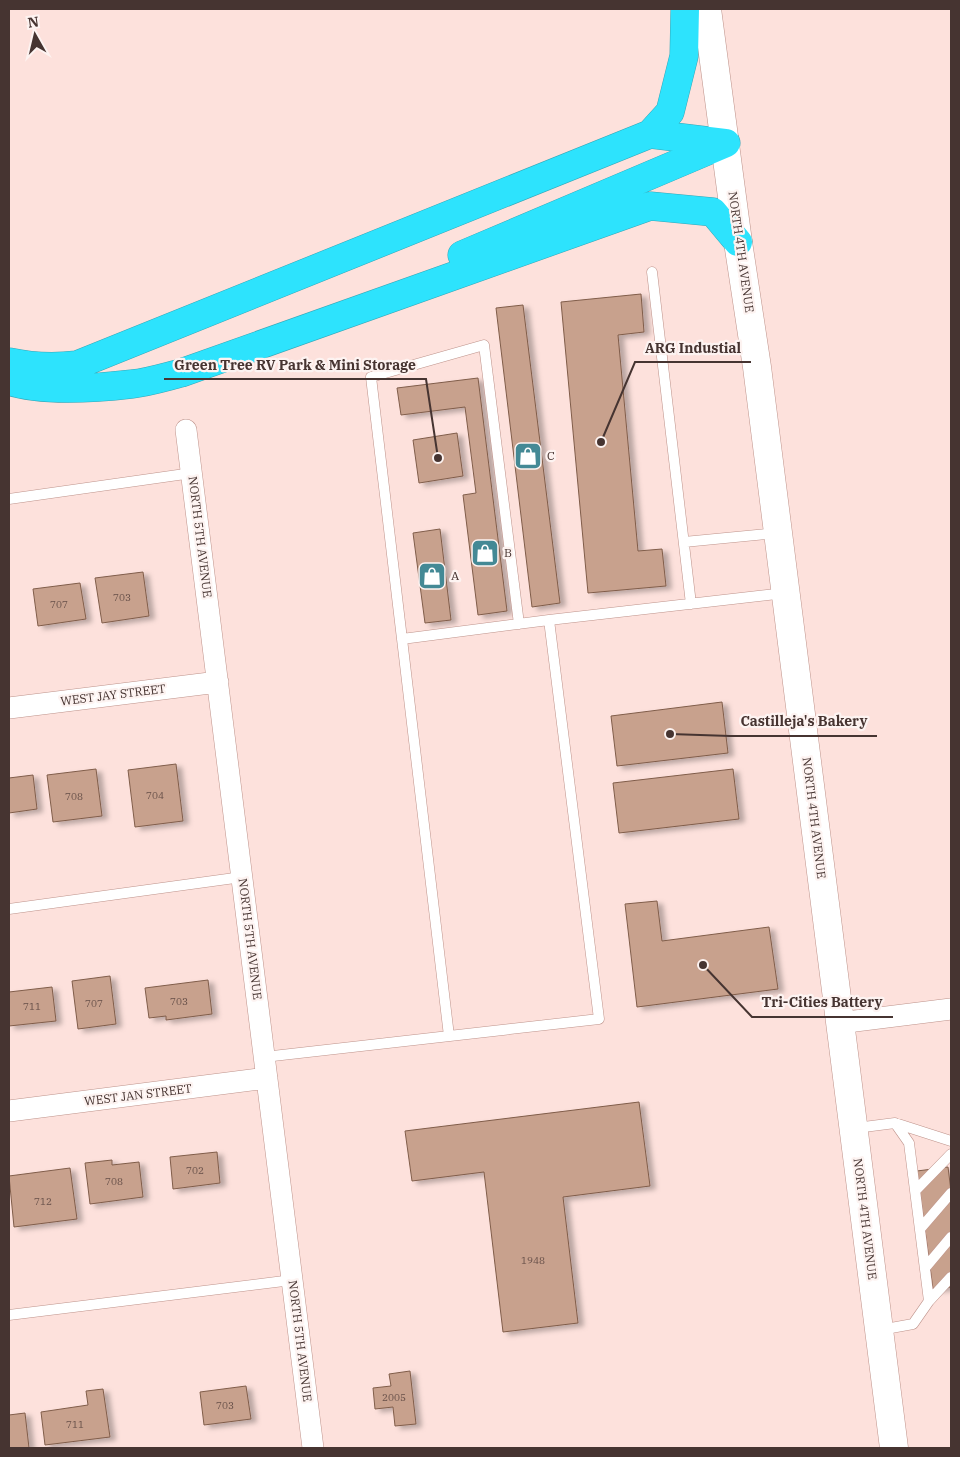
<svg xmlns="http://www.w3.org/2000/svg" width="960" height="1457" font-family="'IBM Plex Serif',serif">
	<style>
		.building { fill: #c8a18d; stroke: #805d4a; filter: url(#shadow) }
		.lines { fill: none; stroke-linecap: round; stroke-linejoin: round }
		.lane-casing { stroke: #be938b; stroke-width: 11 }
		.street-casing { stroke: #be938b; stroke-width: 22 }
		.secondary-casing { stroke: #be938b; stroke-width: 29 }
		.highway-casing { stroke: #36a6b6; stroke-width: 29 }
		.lane { stroke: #fff; stroke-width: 10 }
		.street { stroke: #fff; stroke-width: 21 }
		.secondary { stroke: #fff; stroke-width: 28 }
		.highway { stroke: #2de3fd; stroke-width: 28 }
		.labels { text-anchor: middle; stroke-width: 4.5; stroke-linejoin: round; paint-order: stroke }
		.number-label { font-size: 10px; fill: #664f48 }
		.street-label { font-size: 12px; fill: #463431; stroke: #fdf3f1 }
		.poi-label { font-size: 12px; fill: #463431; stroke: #fdf3f1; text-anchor: start }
		.leader { fill: none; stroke: #463431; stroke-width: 2 }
		.callout-dot { fill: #463431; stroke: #fdf3f1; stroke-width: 2 }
		.callout-label { font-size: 14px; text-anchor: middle; font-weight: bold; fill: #463431; stroke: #fdf3f1; stroke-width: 4.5; stroke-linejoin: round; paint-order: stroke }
	</style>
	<defs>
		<filter id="shadow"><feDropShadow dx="5.5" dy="3" stdDeviation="2.5" flood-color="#0004"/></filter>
	</defs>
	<rect width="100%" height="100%" fill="#fde1dc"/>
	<path class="building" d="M641,294L644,332L618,335L638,551L662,549L666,586L588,593L561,302Z
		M523,305L560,603L532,607L496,308Z
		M478,378L507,611L478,615L463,495L476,493L465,407L401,415L397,388Z
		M457,433L463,476L419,483L413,440Z
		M440,529L451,620L425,623L413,533Z
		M143,572L149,616L102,623L95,578Z
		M80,583L86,619L38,626L33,589Z
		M722,702L728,753L617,766L611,716Z
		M176,764L183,821L135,827L128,770Z
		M96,769L102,816L53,822L47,775Z
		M733,769L739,819L619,833L613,783Z
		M33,775L37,809L9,813V778Z
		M657,901L662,941L769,927L778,989L637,1007L625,904Z
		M110,976L116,1024L78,1029L72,981Z
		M208,980L212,1014L166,1020V1016L149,1018L145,988Z
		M52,987L56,1021L9,1026V992Z
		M639,1102L650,1186L563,1197L578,1323L503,1332L484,1172L412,1181L405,1131Z
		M217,1152L220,1183L173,1189L170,1157Z
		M112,1160V1165L139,1162L143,1197L90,1204L85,1163Z
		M948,1167L951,1191V1287L933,1289L917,1171Z
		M70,1168L77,1219L14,1227L9,1176Z
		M410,1371L416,1424L395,1426L393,1407L375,1409L373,1388L391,1386L389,1374Z
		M246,1386L251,1419L204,1425L200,1392Z
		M103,1389L110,1437L45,1445L41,1412L88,1405L86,1391Z
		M25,1413L29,1448H9V1415Z"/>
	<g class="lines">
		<g class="lane-casing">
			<path id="lane" d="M652,272L691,604
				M9,499L192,473
				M684,542L777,533
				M402,639L371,377L484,345L519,624
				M9,909L242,877
				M449,1036L402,639L549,620L785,593
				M264,1057L599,1019L549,620
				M895,1123L951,1141
				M856,1128L895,1123L909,1143L929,1301L913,1324L880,1330
				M915,1191L951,1154
				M920,1229L951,1193
				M925,1268L951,1237
				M929,1301L951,1277
				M9,1315L292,1280"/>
		</g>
		<g class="street-casing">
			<path id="street" d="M186,430L313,1448
				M9,708L218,682
				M839,1023L951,1009
				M9,1111L267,1078"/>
		</g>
		<g class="secondary-casing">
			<path id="secondary" d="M707,9L738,242L757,367L894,1448"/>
		</g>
		<g class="highway-casing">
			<path id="highway" d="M650,134L725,143
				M462,255L726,143
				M9,362C32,367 53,368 77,365L650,134L670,112L684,56L685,9
				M9,381C42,392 98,388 132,384C149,382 165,377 181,373L650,206L713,212L738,242"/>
		</g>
		<use href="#lane" class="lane"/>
		<use href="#street" class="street"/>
		<use href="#secondary" class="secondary"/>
		<use href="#highway" class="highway"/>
	</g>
	<defs>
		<g id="shop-square" transform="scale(1.4375)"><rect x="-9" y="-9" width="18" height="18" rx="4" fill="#448995" stroke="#fdf3f1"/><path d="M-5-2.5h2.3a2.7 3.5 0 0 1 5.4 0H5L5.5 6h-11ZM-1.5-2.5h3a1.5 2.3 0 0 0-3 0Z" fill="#fff"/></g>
	</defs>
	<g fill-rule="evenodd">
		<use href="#shop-square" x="528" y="456"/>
		<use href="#shop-square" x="485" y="553"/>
		<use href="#shop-square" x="432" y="576"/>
	</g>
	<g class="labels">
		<g class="number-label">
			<text x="122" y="601">703</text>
			<text x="59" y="608">707</text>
			<text x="155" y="799">704</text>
			<text x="74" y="800">708</text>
			<text x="179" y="1005">703</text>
			<text x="94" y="1007">707</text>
			<text x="32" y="1010">711</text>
			<text x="195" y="1174">702</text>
			<text x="114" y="1185">708</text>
			<text x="43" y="1205">712</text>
			<text x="533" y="1264">1948</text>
			<text x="394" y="1401">2005</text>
			<text x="225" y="1409">703</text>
			<text x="75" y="1428">711</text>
		</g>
		<g class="street-label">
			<text transform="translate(741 252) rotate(82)" y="4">NORTH 4TH AVENUE</text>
			<text transform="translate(200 537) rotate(83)" y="4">NORTH 5TH AVENUE</text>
			<text transform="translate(113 695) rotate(-7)" y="4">WEST JAY STREET</text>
			<text transform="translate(814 818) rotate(83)" y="4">NORTH 4TH AVENUE</text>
			<text transform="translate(250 939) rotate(83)" y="4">NORTH 5TH AVENUE</text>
			<text transform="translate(138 1095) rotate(-7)" y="4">WEST JAN STREET</text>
			<text transform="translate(865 1219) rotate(83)" y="4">NORTH 4TH AVENUE</text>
			<text transform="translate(300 1341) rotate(83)" y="4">NORTH 5TH AVENUE</text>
		</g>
		<g class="poi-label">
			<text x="547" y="460">C</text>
			<text x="504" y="557">B</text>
			<text x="451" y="580">A</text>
		</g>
	</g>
	<path class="leader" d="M601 442L635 362H751M438 458L426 379H164M670 734L730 736H877M703 965L752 1017H893"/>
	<g class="callout-dot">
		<circle cx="601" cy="442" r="5"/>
		<circle cx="438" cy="458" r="5"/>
		<circle cx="670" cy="734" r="5"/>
		<circle cx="703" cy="965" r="5"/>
	</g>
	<g class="callout-label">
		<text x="693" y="353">ARG Industial</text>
		<text x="295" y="370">Green Tree RV Park &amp; Mini Storage</text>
		<text x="804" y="726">Castilleja's Bakery</text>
		<text x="822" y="1007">Tri-Cities Battery</text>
	</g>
	<rect width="960" height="1457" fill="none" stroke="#463431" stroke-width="20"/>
	<g transform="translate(35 35) rotate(352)" stroke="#fdf3f1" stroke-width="4" paint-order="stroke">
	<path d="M0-4L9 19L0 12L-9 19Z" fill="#463431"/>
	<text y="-8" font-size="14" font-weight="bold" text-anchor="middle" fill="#463431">N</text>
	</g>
</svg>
